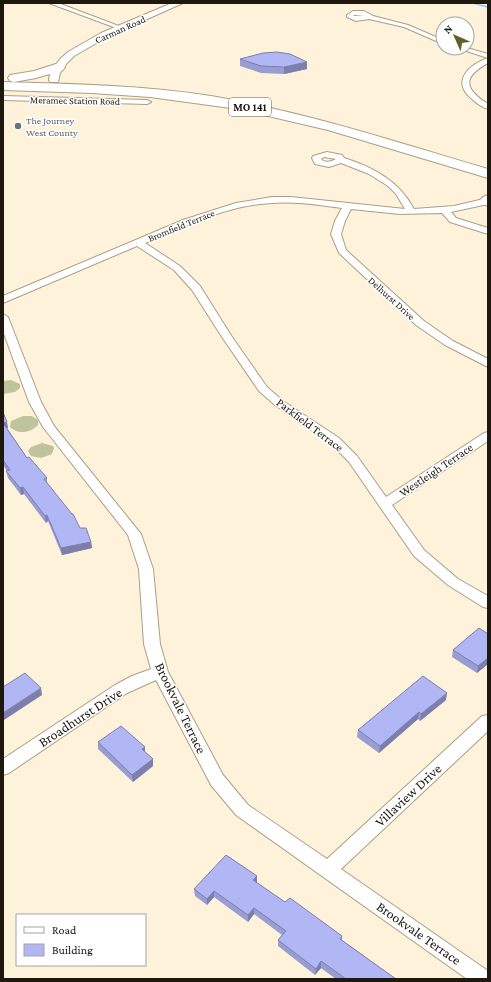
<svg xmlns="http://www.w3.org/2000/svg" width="491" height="982" font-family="'Crimson Pro',serif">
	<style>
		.green { fill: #c0c49c }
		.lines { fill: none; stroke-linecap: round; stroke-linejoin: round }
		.stream { fill: #98c9fb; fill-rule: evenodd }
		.street-casing { stroke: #ac9e83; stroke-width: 2 }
		.secondary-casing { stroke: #ac9e83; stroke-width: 2 }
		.highway-casing { stroke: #ac9e83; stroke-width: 2 }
		.street { fill: #fff; fill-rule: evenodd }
		.secondary { fill: #fff; fill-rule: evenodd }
		.highway { fill: #fff; fill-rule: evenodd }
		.wall { fill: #989dd2 }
		.shaded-wall { fill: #7c7fab }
		.building { fill: #b1b6f4; stroke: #7c7fab }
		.worship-dot { fill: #6b7280; stroke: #fff; stroke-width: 1.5 }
		.labels { text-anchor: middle; stroke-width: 3; stroke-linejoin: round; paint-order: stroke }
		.far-street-label { font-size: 10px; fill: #1e180e; stroke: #fff }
		.far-worship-label { font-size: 10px; fill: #5b616d; stroke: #fff; text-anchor: start }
		.shield { fill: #fff; stroke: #625d56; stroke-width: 1 }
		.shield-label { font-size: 11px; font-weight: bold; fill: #1e180e }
		.street-label { font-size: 12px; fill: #1e180e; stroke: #fff }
		.near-street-label { font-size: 14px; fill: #1e180e; stroke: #fff }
	</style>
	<rect width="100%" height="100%" fill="#fef2db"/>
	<path class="green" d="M11,380L20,384V388L15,392L3,394V381Z
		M23,416H32L38,420V425C31,433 17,435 10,427L11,421Z
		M42,443L53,446L54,448L52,454L41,458L31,456L28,451L31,447Z"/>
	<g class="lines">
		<path class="stream" d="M470,3H474L488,6V8Z"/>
		<g class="street-casing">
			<path id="street" d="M49,3H58L124,28L119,29Z
				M353,11H364L373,16L408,25L443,40V44L404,27L369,19L356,21L347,17V15ZM354,15L365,16H353Z
				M457,48H467L488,54V63C462,77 464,89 488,104V109C482,107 476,103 472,99C451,82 468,65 488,58Z
				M3,96L147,100L151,102L147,104L3,100Z
				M327,152L342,155L344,158C373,167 399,181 414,209L454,206L488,198V204L451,212L456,218L488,228V234L450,222L442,213L400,214L351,209L345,221L341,234L346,250L424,321L453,341L488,359V367L445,345L416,325L339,253L331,234L335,221L342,208C319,205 296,201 272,203C227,205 186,226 145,243L180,266L200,286L232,337L267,387L283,401L339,438L357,456L386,497L484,433L488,432V441L392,505L424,550L458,579L488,596V608L483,607L448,585L414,556L349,462L331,444L275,405L259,391L222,337L192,290L174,270L137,246L3,303V296L183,220L236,203L272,197H291L405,209L396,194L388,186L369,174L341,163L329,167L315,164L312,158L313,156ZM324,157L336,159C331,162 324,163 321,159Z
				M3,314L8,317L41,402L54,426L141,534L153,569L160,644L168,672L223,775L248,805L327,859L482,716L488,715V731L341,869L488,971V979H467L236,815L211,785L156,680L127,693L9,773L3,775V759L115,685L132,676L151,669L144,644L139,569L128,535L43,427L29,402L3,331Z"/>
		</g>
		<g class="secondary-casing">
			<path id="secondary" d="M172,3H183L107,37L74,56L67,63L60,73L58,82H50L49,80L50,73L60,59L68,52L101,33Z"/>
		</g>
		<g class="highway-casing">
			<path id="highway" d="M59,63L63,64L65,67L63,70L36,78L14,82L10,81L8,78L10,75L34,71Z
				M3,82C72,84 142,85 211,96C305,112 396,142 488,169V178L328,130L238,109L150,97L92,93L3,90Z
				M488,195V206L483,204L480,200L483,197Z"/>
		</g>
		<use href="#street" class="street"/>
		<use href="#secondary" class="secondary"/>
		<use href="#highway" class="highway"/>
	</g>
	<path class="wall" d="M240,59L307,69L284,74L261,73L240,66Z
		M3,412L8,428H7L27,458L47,478V483L80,528L91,542L92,548L62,555L48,521L46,523L24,494L21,495L8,478L6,471H7L3,465Z
		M488,634V664L477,673L452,657L453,650Z
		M446,700L420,721L418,719L379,753L357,737L358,730Z
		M98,742L145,752L153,759V766L133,782L98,749Z
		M257,876V883L285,902L342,936V940L396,979H336L321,968L315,975L278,946V940L282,935L254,914L248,922L214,897L207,905L195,896L194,889Z"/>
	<path class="shaded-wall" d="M307,62V69L284,74V67Z
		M7,422L8,428L4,429L3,423Z
		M23,487L24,494L21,495L20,488Z
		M47,515L48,521L46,523L45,516Z
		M91,542L92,548L62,555L61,548Z
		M488,658V664L477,673L478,666Z
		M41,688L42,695L4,720L3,713Z
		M447,693L446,700L420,721L421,714Z
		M419,712L418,719L379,753L380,746Z
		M145,747V754L142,749Z
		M153,759V766L133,782L132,775Z
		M257,876V883L253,880Z
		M214,891V897L207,905V899Z
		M254,908V914L248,922V915Z
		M321,961V968L315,975L316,969Z"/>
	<path class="building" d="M277,52L290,54L307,62L284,67L261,66L240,59L263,53Z
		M3,412L7,422L3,423L27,458L29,457L47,478L44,479L72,514H73L80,528H86L91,542L61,548L47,515L45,516L23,487L20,488L6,471L10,470L3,460Z
		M479,628L488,634V658L478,666L453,650Z
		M25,673L41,688L3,713V687Z
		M423,676L447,693L421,714L419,712L380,746L358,730Z
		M121,726L145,747L142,749L153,759L132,775L98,742Z
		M226,855L257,876L253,880L285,902L290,898L342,936L340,939L396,979H346L321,961L316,969L278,940L286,931L254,908L248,915L214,891L207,899L194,889Z"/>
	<circle class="worship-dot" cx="18" cy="126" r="4"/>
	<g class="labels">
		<g class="far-street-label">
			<text transform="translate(120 29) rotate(-24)" y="4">Carman Road</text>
			<text transform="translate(75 100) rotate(1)" y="4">Meramec Station Road</text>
			<text transform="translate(181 225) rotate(-22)" y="4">Bromfield Terrace</text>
			<text transform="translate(392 298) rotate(42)" y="4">Delhurst Drive</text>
		</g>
		<g class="far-worship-label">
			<text x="26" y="124">The Journey<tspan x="26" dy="12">West County</tspan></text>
		</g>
		<rect class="shield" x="229" y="98" width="42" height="18" rx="3"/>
		<g class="shield-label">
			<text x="250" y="111">MO 141</text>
		</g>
		<g class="street-label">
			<text transform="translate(310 425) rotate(37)" y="4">Parkfield Terrace</text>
			<text transform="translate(436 470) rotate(-34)" y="4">Westleigh Terrace</text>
		</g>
		<g class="near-street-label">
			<text transform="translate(181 708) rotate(64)" y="5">Brookvale Terrace</text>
			<text transform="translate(80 717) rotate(-33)" y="5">Broadhurst Drive</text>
			<text transform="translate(408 795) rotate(-43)" y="5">Villaview Drive</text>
			<text transform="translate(419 933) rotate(35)" y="5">Brookvale Terrace</text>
		</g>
	</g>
	<rect width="491" height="982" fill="none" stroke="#1e180e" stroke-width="8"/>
	<rect x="16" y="914" width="130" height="52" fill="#ffffff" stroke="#a5a39f"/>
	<rect x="24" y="927" width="20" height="6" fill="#ffffff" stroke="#a5a39f"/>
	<text x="52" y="934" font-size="12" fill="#1e180e">Road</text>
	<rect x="24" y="944" width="20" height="12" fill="#b1b6f4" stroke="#a5a39f"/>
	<text x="52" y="954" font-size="12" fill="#1e180e">Building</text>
	<g transform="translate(455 36) rotate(315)"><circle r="19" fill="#ffffff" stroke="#a5a39f"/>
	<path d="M0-3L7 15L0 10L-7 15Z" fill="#615f2c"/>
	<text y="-6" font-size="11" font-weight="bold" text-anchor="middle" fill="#1e180e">N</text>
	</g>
</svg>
